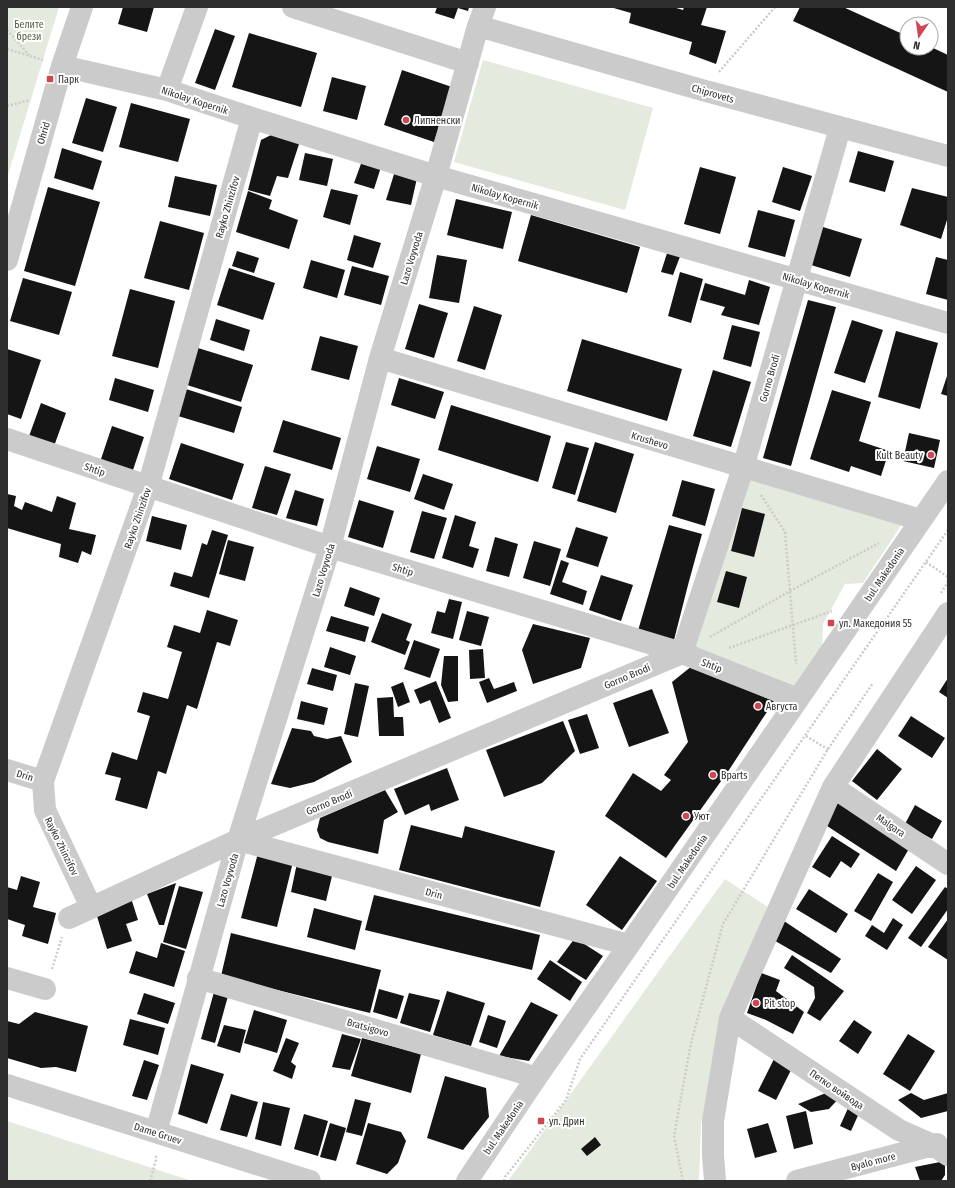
<svg xmlns="http://www.w3.org/2000/svg" width="955" height="1188" font-family="'Fira Sans Condensed',sans-serif">
	<style>
		.green { fill: #e4eade }
		.building { fill: #151515 }
		.lines { fill: none; stroke-linecap: round; stroke-linejoin: round }
		.path { stroke: #cbcbcb; stroke-width: 2.5; stroke-dasharray: 2 2; stroke-linecap: butt }
		.minor { stroke: #cbcbcb; stroke-width: 22 }
		.poi-dot { fill: #d04650; stroke: #fff; stroke-width: 1.5 }
		.labels { text-anchor: middle; stroke-width: 4; stroke-linejoin: round; paint-order: stroke }
		.park-label { font-size: 10px; fill: #526441; stroke: #fff }
		.poi-label { font-size: 10px; fill: #2e2e2e; stroke: #fff; text-anchor: start }
		.street-label { font-size: 10px; fill: #2e2e2e; stroke: #fff }
	</style>
	<rect width="100%" height="100%" fill="#fff"/>
	<path class="green" d="M7,7H59L7,178Z
		M483,60L653,108L625,210L454,162Z
		M747,476L902,524L863,583L845,584L823,624L822,648L796,687L691,647Z
		M725,879L771,909L723,1041L701,1123L699,1181H508Z
		M7,1121L192,1181H7Z"/>
	<path class="building" d="M123,7H154L147,32L118,24Z
		M437,7H469L468,11L458,8L454,19L435,13Z
		M610,7H673L683,10L684,7H707L701,25L726,31L716,64L689,54L692,42L629,23L631,13Z
		M800,7H843L907,36V48L931,47L948,55V92L793,21Z
		M215,29L235,36L215,90L195,83Z
		M249,33L317,53L301,107L232,87Z
		M402,70L452,87L434,142L384,125Z
		M332,77L366,86L357,120L323,111Z
		M86,98L117,107L103,152L72,143Z
		M131,103L190,119L178,162L119,147Z
		M275,133L300,141L288,178L277,176L270,196L248,190L261,140Z
		M62,148L102,161L93,190L54,178Z
		M858,151L894,161L885,192L849,182Z
		M305,153L333,159L327,186L299,180Z
		M362,161L381,167L374,189L354,183Z
		M700,167L736,177L720,234L684,224Z
		M783,167L812,176L800,211L772,202Z
		M395,171L417,178L411,205L386,200Z
		M175,176L217,185L210,216L168,207Z
		M48,187L100,202L75,286L24,271Z
		M912,188L948,197V220H947L941,239L900,225Z
		M331,189L358,195L350,225L323,217Z
		M248,191L272,200L269,209L298,220L289,249L236,232Z
		M456,199L512,212L503,249L447,235Z
		M758,210L795,220L785,257L748,247Z
		M531,215L640,247L627,293L518,261Z
		M160,221L204,233L189,290L144,278Z
		M823,227L862,239L850,277L811,265Z
		M354,235L381,243L373,268L347,260Z
		M668,250L681,254L673,275L661,272Z
		M237,251L259,258L254,273L232,266Z
		M437,255L467,260L459,303L429,298Z
		M936,257L948,260V300L926,294Z
		M311,260L345,270L337,298L303,288Z
		M352,266L389,276L381,305L344,295Z
		M229,268L275,283L263,320L217,305Z
		M680,272L703,279L691,323L668,316Z
		M23,278L72,292L59,335L10,321Z
		M749,280L770,287L759,325L721,315L725,307L700,300L705,283L745,295Z
		M130,289L175,301L158,368L112,356Z
		M808,300L836,307L791,466L763,458Z
		M419,304L448,313L434,358L405,349Z
		M474,306L502,315L485,370L457,361Z
		M216,319L250,330L244,351L210,340Z
		M852,320L883,330L865,383L834,373Z
		M732,325L760,332L751,367L723,359Z
		M896,331L938,343L920,409L878,397Z
		M320,336L358,346L349,380L311,370Z
		M582,339L682,369L667,421L567,391Z
		M198,348L253,365L241,402L187,385Z
		M7,349L41,360L21,419L7,414Z
		M713,370L751,382L731,447L693,436Z
		M948,373V396L941,394Z
		M115,378L154,390L148,412L109,400Z
		M399,378L444,392L435,419L391,405Z
		M186,389L242,407L234,433L178,416Z
		M832,390L871,402L859,441L889,451L881,476L851,466L849,472L810,459Z
		M41,403L66,413L53,449L28,439Z
		M451,405L551,436L538,482L438,450Z
		M283,420L341,438L332,470L273,452Z
		M112,426L144,437L132,473L100,462Z
		M909,433L940,440L934,468L903,461Z
		M566,442L589,448L575,495L552,488Z
		M595,442L634,454L616,513L577,501Z
		M181,443L244,464L232,500L169,479Z
		M377,446L420,459L410,492L367,479Z
		M265,466L291,474L277,515L252,508Z
		M423,474L453,484L444,510L414,499Z
		M682,480L715,489L705,526L672,516Z
		M295,490L324,499L317,526L286,518Z
		M7,494L16,496L14,506L22,510L25,502L52,512L57,496L76,503L69,529L96,535L91,555L82,551L78,563L59,557L61,544L7,528Z
		M359,500L394,511L383,548L348,537Z
		M742,508L765,514L754,557L731,551Z
		M422,511L447,518L434,559L410,552Z
		M455,515L476,522L469,546L479,549L473,568L442,558Z
		M152,516L187,525L181,550L146,541Z
		M669,525L702,534L688,585L674,640L637,634Z
		M576,527L608,537L598,567L566,557Z
		M212,530L228,535L209,598L170,586L174,572L192,577L202,543L207,545Z
		M495,537L518,544L509,577L486,571Z
		M228,540L254,547L245,581L219,574Z
		M534,541L561,549L550,586L523,578Z
		M561,560L569,563L562,582L587,591L583,605L550,594Z
		M726,571L747,577L739,608L717,602Z
		M601,575L633,585L621,621L589,610Z
		M350,587L380,598L374,616L344,606Z
		M449,599L462,602L453,639L431,633L437,611L445,613Z
		M207,610L238,620L230,646L217,642L197,709L187,705L166,774L158,771L147,809L115,800L121,778L105,774L112,752L137,760L150,716L137,712L143,692L168,699L182,652L167,647L174,625L200,633Z
		M467,611L489,617L481,646L459,640Z
		M382,613L412,624L406,640L410,642L405,655L371,642Z
		M331,616L369,627L365,642L326,631Z
		M533,624L590,638L581,668L533,684L522,650Z
		M414,640L440,649L430,678L404,669Z
		M330,647L356,656L350,675L324,667Z
		M483,649L485,678L470,679L469,650Z
		M444,656H458V701L448,702L441,685Z
		M692,666L774,701L729,770L666,858L605,816L633,773L661,791L671,780L664,775L688,742L672,682Z
		M312,668L337,675L333,691L307,684Z
		M489,678L494,689L514,682L517,691L487,703L479,682Z
		M948,678V698L939,692Z
		M436,681L451,718L439,723L430,700L420,704L414,690Z
		M403,682L410,702L398,707L391,687Z
		M355,683L369,686L358,737L344,734Z
		M652,689L669,733L629,747L613,703Z
		M393,697L394,717H403L404,736H379L377,698Z
		M301,701L328,708L324,725L297,719Z
		M587,714L599,748L580,754L568,720Z
		M911,716L945,738L932,758L898,736Z
		M563,721L575,751L542,783L504,797L486,750Z
		M292,728L311,731L314,736L327,739L341,736L352,762L314,782L290,788L271,784Z
		M877,749L902,769L877,800L852,781Z
		M447,768L459,800L431,811L429,804L405,815L394,789Z
		M385,790L398,812L384,820L378,854L328,842L320,838L317,830L320,818Z
		M839,801L910,847L896,871L824,824Z
		M915,805L942,821L932,839L905,824Z
		M411,825L462,838L465,826L555,851L540,907L399,870Z
		M832,836L860,854L851,868L841,861L830,878L812,867Z
		M258,853L293,862L277,927L241,918Z
		M620,856L657,881L622,930L586,905Z
		M297,863L333,872L326,901L291,892Z
		M916,866L936,880L912,914L892,900Z
		M878,873L893,882L871,921L854,911Z
		M21,876L40,882L33,907L56,913L48,944L22,936L25,925L7,919V887L17,890Z
		M176,883L164,925H159L147,894Z
		M179,886L203,892L186,949L163,942Z
		M945,887L948,889V909L921,947L908,938Z
		M809,889L848,914L836,933L796,909Z
		M374,895L540,935L532,970L365,930Z
		M131,898L138,920L126,924L132,941L107,949L96,913Z
		M314,908L362,921L355,950L307,937Z
		M893,918L903,925L887,950L865,936L872,925L884,933Z
		M781,919L841,959L831,973L770,938Z
		M948,919V960L928,947Z
		M231,933L381,970L370,1013L221,976Z
		M575,938L603,956L586,980L557,962Z
		M161,943L185,951L174,987L129,973L136,951L157,958Z
		M792,955L844,991L820,1021L807,1013L815,998L814,987L784,968Z
		M550,960L582,982L570,1001L537,979Z
		M761,973L780,980L776,991L804,1012L793,1034L766,1020L747,1013Z
		M379,989L404,996L397,1019L373,1012Z
		M447,991L485,1003L471,1046L433,1035Z
		M214,992L228,996L215,1043L201,1039Z
		M144,993L175,1003L168,1024L137,1014Z
		M409,993L440,1000L430,1032L400,1023Z
		M531,1002L558,1015L529,1061L499,1056Z
		M254,1010L287,1020L277,1053L244,1043Z
		M35,1012L88,1026L76,1072L56,1067L41,1068L7,1058V1021L19,1024Z
		M488,1015L506,1021L497,1048L479,1042Z
		M130,1019L165,1028L158,1055L123,1045Z
		M854,1020L872,1032L858,1054L839,1041Z
		M224,1025L246,1030L240,1053L217,1046Z
		M342,1034L361,1039L350,1070L332,1067Z
		M908,1034L935,1051L910,1091L883,1074Z
		M286,1038L299,1043L291,1062L296,1066L292,1079L273,1071Z
		M362,1038L421,1054L411,1093L351,1076Z
		M774,1059L792,1068L776,1100L758,1091Z
		M144,1060L159,1065L147,1100L132,1096Z
		M191,1064L224,1074L207,1124L178,1114Z
		M445,1076L486,1088L489,1117L463,1150L427,1138Z
		M831,1091L840,1097L829,1109L811,1112L798,1104Z
		M911,1093L924,1100L948,1093V1111L921,1118L898,1100Z
		M231,1094L258,1102L247,1137L220,1130Z
		M355,1099L371,1103L362,1136L346,1132Z
		M263,1102L290,1108L281,1146L255,1139Z
		M849,1106L860,1111L851,1131L840,1126Z
		M806,1111L813,1144L794,1149L786,1116Z
		M304,1114L328,1121L318,1156L294,1149Z
		M330,1123L346,1128L336,1161L320,1157Z
		M368,1123L401,1132L406,1141L398,1163L387,1174L356,1164Z
		M768,1123L777,1152L755,1158L747,1129Z
		M595,1137L601,1145L587,1156L581,1149Z
		M945,1161V1175L941,1181H920L915,1167Z"/>
	<g class="lines">
		<path class="path" d="M7,30L29,55
			M7,49L43,60
			M719,72L775,7
			M7,106L30,100
			M761,495L785,532L796,664
			M926,562L948,577
			M941,593L948,582
			M710,637L790,591L879,543
			M729,648L832,611
			M806,736L829,750
			M52,969L62,937
			M150,1181L156,1160V1154
			M504,1181L505,1177L566,1100L580,1059L948,530
			M683,1181L674,1136L691,1043L723,924L828,749L873,683"/>
		<path class="minor" d="M293,7L468,63
			M478,26L702,90L948,156
			M62,66L167,90L252,118L436,176L948,323
			M167,90L197,7
			M7,260L62,66L82,7
			M380,358L921,520
			M7,439L330,547L682,653L798,699
			M7,770L43,781
			M833,787L948,864
			M238,840L629,945
			M91,907L45,810L43,781L148,487L252,118
			M69,918L238,840L682,653L743,468L840,128
			M7,978L45,989
			M198,978L519,1072L536,1078
			M730,1018L899,1130L933,1145L948,1155
			M7,1085L310,1181
			M156,1132L238,840L330,547L380,358L436,176L478,26L485,7
			M467,1181L536,1078L629,945L948,481
			M715,1181L713,1155V1121L730,1018L833,787L948,613
			M797,1181L937,1144"/>
	</g>
	<g class="poi-dot">
		<rect x="46" y="75" width="8" height="8" rx="2"/>
		<circle cx="406" cy="120" r="4"/>
		<circle cx="931" cy="455" r="4"/>
		<rect x="827" y="619" width="8" height="8" rx="2"/>
		<circle cx="758" cy="706" r="4"/>
		<circle cx="713" cy="775" r="4"/>
		<circle cx="686" cy="816" r="4"/>
		<circle cx="756" cy="1003" r="4"/>
		<rect x="537" y="1117" width="8" height="8" rx="2"/>
	</g>
	<g class="labels">
		<g class="park-label">
			<text x="29" y="28">Белите<tspan x="29" dy="12">брези</tspan></text>
		</g>
		<g class="poi-label">
			<text x="58" y="83">Парк</text>
			<text x="414" y="124">Липненски</text>
			<text x="923" y="459" text-anchor="end">Kult Beauty</text>
			<text x="839" y="627">ул. Македония 55</text>
			<text x="766" y="710">Августа</text>
			<text x="721" y="779">Bparts</text>
			<text x="694" y="820">Уют</text>
			<text x="764" y="1007">Pit stop</text>
			<text x="549" y="1125">ул. Дрин</text>
		</g>
		<g class="street-label">
			<text transform="translate(713 93) rotate(16)" y="4">Chiprovets</text>
			<text transform="translate(195 100) rotate(18)" y="4">Nikolay Kopernik</text>
			<text transform="translate(43 133) rotate(-73)" y="4">Ohrid</text>
			<text transform="translate(505 196) rotate(16)" y="4">Nikolay Kopernik</text>
			<text transform="translate(227 207) rotate(-74)" y="4">Rayko Zhinzifov</text>
			<text transform="translate(411 258) rotate(-73)" y="4">Lazo Voyvoda</text>
			<text transform="translate(816 285) rotate(16)" y="4">Nikolay Kopernik</text>
			<text transform="translate(769 378) rotate(-74)" y="4">Gorno Brodi</text>
			<text transform="translate(650 440) rotate(17)" y="4">Krushevo</text>
			<text transform="translate(95 469) rotate(19)" y="4">Shtip</text>
			<text transform="translate(137 518) rotate(-71)" y="4">Rayko Zhinzifov</text>
			<text transform="translate(403 569) rotate(17)" y="4">Shtip</text>
			<text transform="translate(323 570) rotate(-73)" y="4">Lazo Voyvoda</text>
			<text transform="translate(884 574) rotate(-56)" y="4">bul. Makedonia</text>
			<text transform="translate(712 665) rotate(21)" y="4">Shtip</text>
			<text transform="translate(627 676) rotate(-23)" y="4">Gorno Brodi</text>
			<text transform="translate(25 775) rotate(18)" y="4">Drin</text>
			<text transform="translate(329 802) rotate(-23)" y="4">Gorno Brodi</text>
			<text transform="translate(891 825) rotate(34)" y="4">Malgara</text>
			<text transform="translate(62 846) rotate(64)" y="4">Rayko Zhinzifov</text>
			<text transform="translate(687 861) rotate(-56)" y="4">bul. Makedonia</text>
			<text transform="translate(227 880) rotate(-74)" y="4">Lazo Voyvoda</text>
			<text transform="translate(434 893) rotate(15)" y="4">Drin</text>
			<text transform="translate(368 1027) rotate(16)" y="4">Bratsigovo</text>
			<text transform="translate(837 1089) rotate(34)" y="4">Петко войвода</text>
			<text transform="translate(503 1127) rotate(-56)" y="4">bul. Makedonia</text>
			<text transform="translate(158 1133) rotate(18)" y="4">Dame Gruev</text>
			<text transform="translate(873 1161) rotate(-15)" y="4">Byalo more</text>
		</g>
	</g>
	<rect width="955" height="1188" fill="none" stroke="#2e2e2e" stroke-width="16"/>
	<g transform="translate(919 36) rotate(193)"><circle r="19" fill="#ffffff" stroke="#ababab"/>
	<path d="M0-3L7 15L0 10L-7 15Z" fill="#d04650"/>
	<text y="-6" font-size="11" font-weight="bold" text-anchor="middle" fill="#2e2e2e">N</text>
	</g>
</svg>
